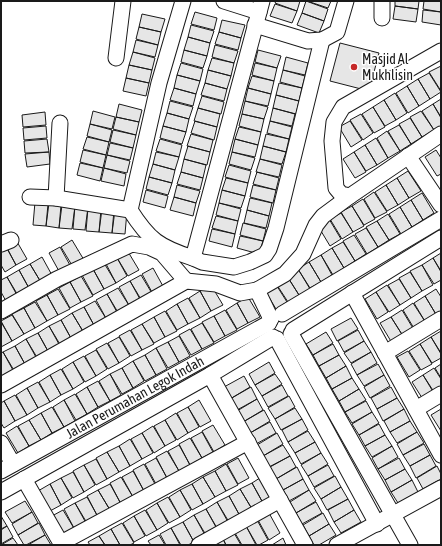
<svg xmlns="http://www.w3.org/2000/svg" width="442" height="546" font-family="'Asap Condensed',sans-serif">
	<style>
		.building { fill: #e6e6e6; stroke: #1a1a1a }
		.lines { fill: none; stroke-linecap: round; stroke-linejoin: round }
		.street-casing { stroke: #1a1a1a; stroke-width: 17 }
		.street { stroke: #fff; stroke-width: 15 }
		.poi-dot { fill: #c62828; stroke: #fff; stroke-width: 1.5 }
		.labels { text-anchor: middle; stroke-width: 3; stroke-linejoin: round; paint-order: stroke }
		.poi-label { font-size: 14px; fill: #1a1a1a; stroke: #fff; text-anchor: start }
		.street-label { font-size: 14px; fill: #1a1a1a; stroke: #fff }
	</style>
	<rect width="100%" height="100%" fill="#fff"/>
	<path class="building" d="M276,1H300L297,11L275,3Z
		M306,1L328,9L324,21L302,13Z
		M307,1H331L328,8Z
		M395,1H419L418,9L395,6Z
		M424,1H441V12L423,9Z
		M275,4L297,11L292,23L270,16Z
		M395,6L418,9L416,22L393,19Z
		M423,10L441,12V25L422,22Z
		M195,12L217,18L214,30L191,24Z
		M302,13L324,21L319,33L297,25Z
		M142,14L165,19L161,32L139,27Z
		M222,20L245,25L241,38L219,32Z
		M191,25L214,31L210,43L188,37Z
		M139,27L161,32L158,45L136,39Z
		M219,32L241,38L238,50L215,44Z
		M188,37L210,43L207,56L184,50Z
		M136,40L158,45L155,57L133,52Z
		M340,43L379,53L369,91L330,81Z
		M215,45L238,51L234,63L212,57Z
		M184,50L207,56L203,68L181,62Z
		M258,50L281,56L277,68L255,62Z
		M133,52L155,58L152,70L129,65Z
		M286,57L308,63L305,75L283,70Z
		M212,58L234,63L231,76L208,70Z
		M181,63L203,69L200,81L177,75Z
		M255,63L277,68L274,81L252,75Z
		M129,65L152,70L149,83L126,78Z
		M441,66V91L429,72Z
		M208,70L231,76L227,89L205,83Z
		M283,70L305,76L302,88L280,82Z
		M429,73L441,92L430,99L418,79Z
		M177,75L200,81L196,94L174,88Z
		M252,76L274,81L271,94L248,88Z
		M126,78L149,83L146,96L123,91Z
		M418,79L430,99L419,106L407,86Z
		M205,83L227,89L224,101L201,95Z
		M279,83L302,88L299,101L276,95Z
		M407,86L419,106L408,113L396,93Z
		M174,88L196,94L193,106L170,100Z
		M248,88L271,94L268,106L245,101Z
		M395,93L407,113L396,120L384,100Z
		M276,95L299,101L296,114L273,108Z
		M202,96L224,102L221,114L198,108Z
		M441,99V117L433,104Z
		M384,100L396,120L385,126L373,107Z
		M170,101L193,107L189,119L167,113Z
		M245,101L268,107L264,119L242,114Z
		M119,104L142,110L139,122L116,117Z
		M433,104L441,118V126L434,130L422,111Z
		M373,107L385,127L374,133L362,114Z
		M198,108L220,114L217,127L194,121Z
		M273,108L295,114L292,126L270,121Z
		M93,111L115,117L112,129L90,124Z
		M421,111L434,130L422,137L410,117Z
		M45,112L46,125L23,127L22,115Z
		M167,113L189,119L186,132L163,126Z
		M242,114L264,119L261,132L239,126Z
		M361,114L373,133L363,140L350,120Z
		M116,117L139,122L136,135L113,129Z
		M410,118L422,137L411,144L399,124Z
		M195,121L217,127L214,140L191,133Z
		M270,121L292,127L289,139L267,133Z
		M350,121L362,140L351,147L339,127Z
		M90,124L112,130L109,142L87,136Z
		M399,125L411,144L400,151L388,131Z
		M46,126L47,138L24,140L23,128Z
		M163,126L186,132L182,144L160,138Z
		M239,127L261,132L258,145L235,139Z
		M113,130L136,135L133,148L110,142Z
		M387,131L400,151L388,158L377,138Z
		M191,134L213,140L210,152L187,146Z
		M266,134L289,139L286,152L263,146Z
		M87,137L109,142L106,155L83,149Z
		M376,138L388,158L377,165L365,145Z
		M47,139L49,152L25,153L24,141Z
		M160,139L182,145L179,157L156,151Z
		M235,139L258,145L255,157L232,152Z
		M110,143L133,148L130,160L107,155Z
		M365,145L377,165L366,171L354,152Z
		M188,146L210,152L207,165L184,159Z
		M263,146L286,152L282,164L260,159Z
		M83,150L106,155L103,168L80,162Z
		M436,150L441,158V174L437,176L425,157Z
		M49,152L50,164L27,167L25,154Z
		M156,152L179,157L175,170L153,164Z
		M232,152L255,158L251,170L229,164Z
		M354,152L366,172L355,178L343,159Z
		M107,155L130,161L127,173L104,168Z
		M184,159L206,165L203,178L181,172Z
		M260,159L282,165L279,177L256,172Z
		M80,163L103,168L100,181L77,175Z
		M153,164L175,170L172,183L149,177Z
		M229,165L251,171L248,183L225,177Z
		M104,168L126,174L124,186L101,181Z
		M408,171L421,191L409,198L397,178Z
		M181,172L203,178L200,190L177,184Z
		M257,172L279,178L276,190L253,184Z
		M149,177L172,183L168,195L146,189Z
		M226,178L248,183L245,196L222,190Z
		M397,178L409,198L398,205L386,185Z
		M177,185L200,191L196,203L174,197Z
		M253,185L276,190L273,203L250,197Z
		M386,185L398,205L387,211L375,192Z
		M146,190L168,196L165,208L143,202Z
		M222,190L245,196L241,208L219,203Z
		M374,192L387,212L375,218L364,199Z
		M422,193L434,213L423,220L411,200Z
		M174,197L196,203L193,216L170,210Z
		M250,198L272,203L269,216L247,210Z
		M363,199L375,219L364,225L352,206Z
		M411,200L423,220L412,227L400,207Z
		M35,202L48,204L46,226L33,225Z
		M49,203L61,205L59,228L46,226Z
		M219,203L241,209L238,221L216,215Z
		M62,205L75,206L72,229L59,228Z
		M75,206L88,207L85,230L73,229Z
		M352,206L364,226L353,232L341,212Z
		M400,207L412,227L401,234L389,214Z
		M88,208L101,209L99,232L86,231Z
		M102,209L114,210L112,233L99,232Z
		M115,210L127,211L125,234L112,233Z
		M247,210L269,216L266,228L244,223Z
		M341,213L353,232L342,239L330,219Z
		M388,214L400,234L389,240L377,221Z
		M216,216L238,221L235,234L212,228Z
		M329,219L341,239L330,246L318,226Z
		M377,221L389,240L378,247L366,227Z
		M243,223L266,229L263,241L240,235Z
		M366,228L378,247L367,254L355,234Z
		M212,229L235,234L232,247L209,241Z
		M354,235L366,254L355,261L343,241Z
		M240,236L263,241L259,254L237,248Z
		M16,240L27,259L16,265L6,246Z
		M72,240L84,260L73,267L61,247Z
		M343,242L355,261L344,268L332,248Z
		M5,245L16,265L5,272L1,265V247Z
		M60,247L71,267L60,273L49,253Z
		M332,248L344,268L333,275L321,255Z
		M127,250L139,270L128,276L116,256Z
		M441,253V271L433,258Z
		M321,255L332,275L321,282L309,262Z
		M116,256L127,276L116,283L105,262Z
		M42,257L53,277L42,284L30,264Z
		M433,258L441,272V280L434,284L422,265Z
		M309,262L321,282L310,288L298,269Z
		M104,263L116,283L104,289L93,269Z
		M30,264L42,284L30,290L19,270Z
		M422,265L433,285L422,291L410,271Z
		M153,268L164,288L153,294L142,274Z
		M93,269L104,289L93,295L82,275Z
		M298,269L310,289L299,295L287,276Z
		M19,270L30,290L19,297L7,277Z
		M410,272L422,291L411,298L399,278Z
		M141,275L153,295L142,301L130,281Z
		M81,276L93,296L81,302L70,282Z
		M287,276L299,295L288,302L275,282Z
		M7,277L18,297L7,303L1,292V280Z
		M399,279L411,298L400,305L388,285Z
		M130,281L141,301L130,307L119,287Z
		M70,282L81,302L70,308L59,288Z
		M275,283L287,302L276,309L264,289Z
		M211,285L223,305L211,311L200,291Z
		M387,285L400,305L389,312L376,292Z
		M118,288L130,307L119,314L107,294Z
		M58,289L70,309L58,315L47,295Z
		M436,289L441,297V313L437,316L425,296Z
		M200,291L211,311L200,318L189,298Z
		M376,292L388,312L377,319L365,299Z
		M107,294L118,314L107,320L96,300Z
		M47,295L58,315L47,321L36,301Z
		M425,296L437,316L426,323L414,303Z
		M248,297L260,317L248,323L237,303Z
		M188,298L200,318L188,324L177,304Z
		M95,301L107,320L95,327L84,307Z
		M35,302L47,321L35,328L24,308Z
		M237,303L248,323L237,329L226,310Z
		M413,303L426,323L415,330L403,310Z
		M177,304L188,324L177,330L166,311Z
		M84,307L95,327L84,333L72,313Z
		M24,308L35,328L24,334L12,314Z
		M225,310L237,330L225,336L214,316Z
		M402,310L414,330L403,336L391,317Z
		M165,311L177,331L165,337L154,317Z
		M72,313L84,333L72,340L61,320Z
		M12,315L24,334L12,341L1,321Z
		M214,316L225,336L214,342L202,322Z
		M154,317L165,337L154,343L142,324Z
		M391,317L403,336L392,343L380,323Z
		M351,318L358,329L337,341L331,329Z
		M61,320L72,340L61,346L49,326Z
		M1,322L12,341L1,347Z
		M202,323L214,343L202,349L191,329Z
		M142,324L154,344L142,350L131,330Z
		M49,326L60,346L49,353L38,333Z
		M190,329L202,349L191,355L179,335Z
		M130,330L142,350L131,356L119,336Z
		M358,330L364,341L344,352L338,341Z
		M441,331V353L431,337Z
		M326,332L333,343L313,355L306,344Z
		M38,333L49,353L38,359L26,339Z
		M179,336L190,356L179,362L168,342Z
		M119,337L130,356L119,363L108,343Z
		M431,337L441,354V358L432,363L420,344Z
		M26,339L37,359L26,366L15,346Z
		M364,341L371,352L351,363L344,353Z
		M168,342L179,362L168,368L156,348Z
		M107,343L119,363L108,369L96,349Z
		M333,344L339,355L319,366L313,355Z
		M420,344L432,364L421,370L409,351Z
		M15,346L26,366L15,372L3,352Z
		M156,348L167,369L156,375L145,355Z
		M96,350L107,369L96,376L85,356Z
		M408,351L420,370L409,377L397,357Z
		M3,352L14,372L3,379L1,375V353Z
		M371,352L377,363L357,375L351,364Z
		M145,355L156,375L145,381L133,361Z
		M339,355L346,366L326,378L319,366Z
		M84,356L96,376L85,382L73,362Z
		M133,361L144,381L133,388L122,368Z
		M73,362L84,382L73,389L62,369Z
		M269,362L275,373L255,385L249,374Z
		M378,364L384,375L364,386L357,375Z
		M441,364V378L435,368Z
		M346,366L352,378L332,389L326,378Z
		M122,368L133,388L122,394L110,374Z
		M434,368L441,379V391L436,395L423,375Z
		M61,369L73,389L61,395L50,375Z
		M110,374L121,395L110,401L99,381Z
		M275,374L282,384L262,396L255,385Z
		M50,375L61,395L50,402L39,382Z
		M384,375L390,386L370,398L364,387Z
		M423,375L435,395L424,401L412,382Z
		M244,376L250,387L230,399L224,387Z
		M352,378L359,389L339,401L332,389Z
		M98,381L110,401L98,407L87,387Z
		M38,382L50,402L38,408L27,388Z
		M282,385L288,396L268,407L262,396Z
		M87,387L98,407L87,414L76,394Z
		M251,387L257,399L237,410L230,399Z
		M391,387L397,398L377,409L371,398Z
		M27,388L38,408L27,415L16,395Z
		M359,389L366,400L345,412L339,401Z
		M75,394L87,414L76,420L64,400Z
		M15,395L27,415L15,421L4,401Z
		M289,396L295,407L275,419L268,408Z
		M397,398L404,409L383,421L377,409Z
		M257,399L263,410L243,422L237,411Z
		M64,400L75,421L64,427L53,407Z
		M199,400L211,421L200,427L188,407Z
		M4,401L15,421L4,428L1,423V403Z
		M366,401L372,412L352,423L345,412Z
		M52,407L64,427L52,433L41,413Z
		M188,407L199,427L188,433L177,413Z
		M295,408L302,419L281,430L275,419Z
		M404,409L410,421L390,432L384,421Z
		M441,409V431L431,415Z
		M264,410L270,421L250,433L243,422Z
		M372,412L379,423L359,435L352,424Z
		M41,413L52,433L41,440L29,420Z
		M176,413L188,433L177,440L165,420Z
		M302,419L308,430L288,442L282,430Z
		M29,420L41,440L29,446L18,426Z
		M165,420L176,440L165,446L154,426Z
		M410,421L417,432L397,443L390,432Z
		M270,422L276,433L256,444L250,433Z
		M379,424L385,435L365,446L359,435Z
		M213,425L225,445L214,452L202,431Z
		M17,426L29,446L18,453L6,433Z
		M153,426L165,446L154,453L142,433Z
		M308,431L315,442L295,453L288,442Z
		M202,432L213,452L202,458L191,438Z
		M417,432L424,443L403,455L397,444Z
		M142,433L153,453L142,459L131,439Z
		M277,433L283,444L263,456L257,445Z
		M385,435L392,446L372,457L365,446Z
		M190,438L202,458L190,465L179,444Z
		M130,439L142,459L130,466L119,446Z
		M315,442L321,453L301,464L295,453Z
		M424,444L430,455L410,466L403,455Z
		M179,445L190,465L179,471L168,451Z
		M283,445L290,456L269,467L263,456Z
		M119,446L130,466L119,472L107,452Z
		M392,446L398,457L378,469L372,458Z
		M167,451L179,471L167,478L156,457Z
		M107,452L119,472L107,479L96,458Z
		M321,453L328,464L308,476L301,465Z
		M430,455L436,466L416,478L410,466Z
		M290,456L296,467L276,479L270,467Z
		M156,458L167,478L156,484L145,464Z
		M238,458L249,478L238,484L227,464Z
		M399,458L405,469L385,480L378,469Z
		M96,459L107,479L96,485L84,465Z
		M144,464L155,484L144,491L133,470Z
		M226,464L238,485L226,491L215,471Z
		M84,465L95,485L84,492L73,471Z
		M328,465L334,476L314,487L308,476Z
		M437,466L441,474V479L423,489L417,478Z
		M297,467L303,479L283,490L276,479Z
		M405,469L412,480L391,492L385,480Z
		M133,471L144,491L133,497L122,477Z
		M215,471L226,491L215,497L203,477Z
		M73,472L84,492L73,498L61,478Z
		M263,476L275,497L263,503L252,483Z
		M335,476L341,487L321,499L314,488Z
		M121,477L133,497L121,504L110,483Z
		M203,477L215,497L203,504L192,484Z
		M61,478L72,498L61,505L50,484Z
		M303,479L309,490L289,501L283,490Z
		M412,480L418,492L398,503L391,492Z
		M252,483L263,503L252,509L240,489Z
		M50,484L61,505L50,511L38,491Z
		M110,484L121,504L110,510L98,490Z
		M192,484L203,504L192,510L180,490Z
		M341,487L348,499L327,510L321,499Z
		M240,489L252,509L240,516L229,496Z
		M98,490L110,510L98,517L87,496Z
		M180,490L191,510L180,517L169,497Z
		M309,490L316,501L296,513L290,502Z
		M229,496L240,516L229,522L217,502Z
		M87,497L98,517L87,523L75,503Z
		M168,497L180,517L169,523L157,503Z
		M348,499L354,510L334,522L328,510Z
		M25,501L32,512L12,523L5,512Z
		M217,502L228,522L217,528L206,509Z
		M316,502L322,513L302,524L296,513Z
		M75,503L86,523L75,530L64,509Z
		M157,503L168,523L157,530L146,510Z
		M206,509L217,529L206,535L194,515Z
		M63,510L75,530L64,536L52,516Z
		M145,510L157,530L146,536L134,516Z
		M354,510L361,522L341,533L334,522Z
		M32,512L38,523L18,535L12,524Z
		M269,513L280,533L269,540L258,520Z
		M323,513L329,524L309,536L303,525Z
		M194,515L205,535L194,542L183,522Z
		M1,516L7,526L1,529Z
		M134,516L145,536L134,542L123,523Z
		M257,520L268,540L259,545H257L246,526Z
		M183,522L194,542L188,545H181L171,528Z
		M39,523L45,535L26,545H24L18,535Z
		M122,523L134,543L130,545H120L111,529Z
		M329,524L336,535L319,545H314L309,536Z
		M7,526L13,537L1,544V530Z
		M246,526L256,545H242L235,533Z
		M171,528L180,545H166L160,534Z
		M111,529L120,545H105L99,536Z
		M234,533L241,545H226L223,539Z
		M45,535L51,545H28Z
		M159,535L165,545H151L148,541Z
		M99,536L105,545H90L88,542Z
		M13,538L18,545H1Z
		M283,538L286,545H272Z
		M223,539L226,545H212Z"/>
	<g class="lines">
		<g class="street-casing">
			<g id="street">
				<path d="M224,1L259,12"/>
				<path d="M382,18V1"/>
				<path d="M255,25L308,41L322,40L337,32L346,1"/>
				<path d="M441,51L343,107L334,122L332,141L336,188L341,194L350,196L441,134"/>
				<path d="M116,58L123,1"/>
				<path d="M408,156L441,205"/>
				<path d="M30,197L56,198L130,210C149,240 159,247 193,258L262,1"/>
				<path d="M56,198L60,123"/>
				<path d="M130,210L159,83L183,1"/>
				<path d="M1,244L11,240"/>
				<path d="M193,258L202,262L234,267L250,262L265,255L269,249L276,228L322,40"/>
				<path d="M257,290L285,274L303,254L316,225L323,216L350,196"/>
				<path d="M352,293L441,455"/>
				<path d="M1,311L57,279L132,244L149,247L162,253L186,281"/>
				<path d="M282,314L441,219"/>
				<path d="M293,330L441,238"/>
				<path d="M291,334L410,545"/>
				<path d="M277,339L377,524"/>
				<path d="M385,353L441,319"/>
				<path d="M210,375L305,545"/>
				<path d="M1,385L186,281L216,284L240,293L257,290L271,319"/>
				<path d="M416,409L441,394"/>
				<path d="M1,443L13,464"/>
				<path id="s1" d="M1,471L269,323"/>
				<path d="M24,479L62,545"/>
				<path d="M1,492L210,375L273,337"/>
				<path d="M61,543L248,442"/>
				<path d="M199,545L280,500"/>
				<path d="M337,545L441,488"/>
			</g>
		</g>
		<use href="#street" class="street"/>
	</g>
	<circle class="poi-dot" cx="354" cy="67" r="4"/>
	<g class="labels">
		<g class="poi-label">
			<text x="362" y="64">Masjid Al<tspan x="362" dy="16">Mukhlisin</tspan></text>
		</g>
		<g class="street-label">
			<text dy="5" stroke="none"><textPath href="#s1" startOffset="153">Jalan Perumahan Legok Indah</textPath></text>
		</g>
	</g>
	<rect width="442" height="546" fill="none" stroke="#1a1a1a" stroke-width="4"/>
</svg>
